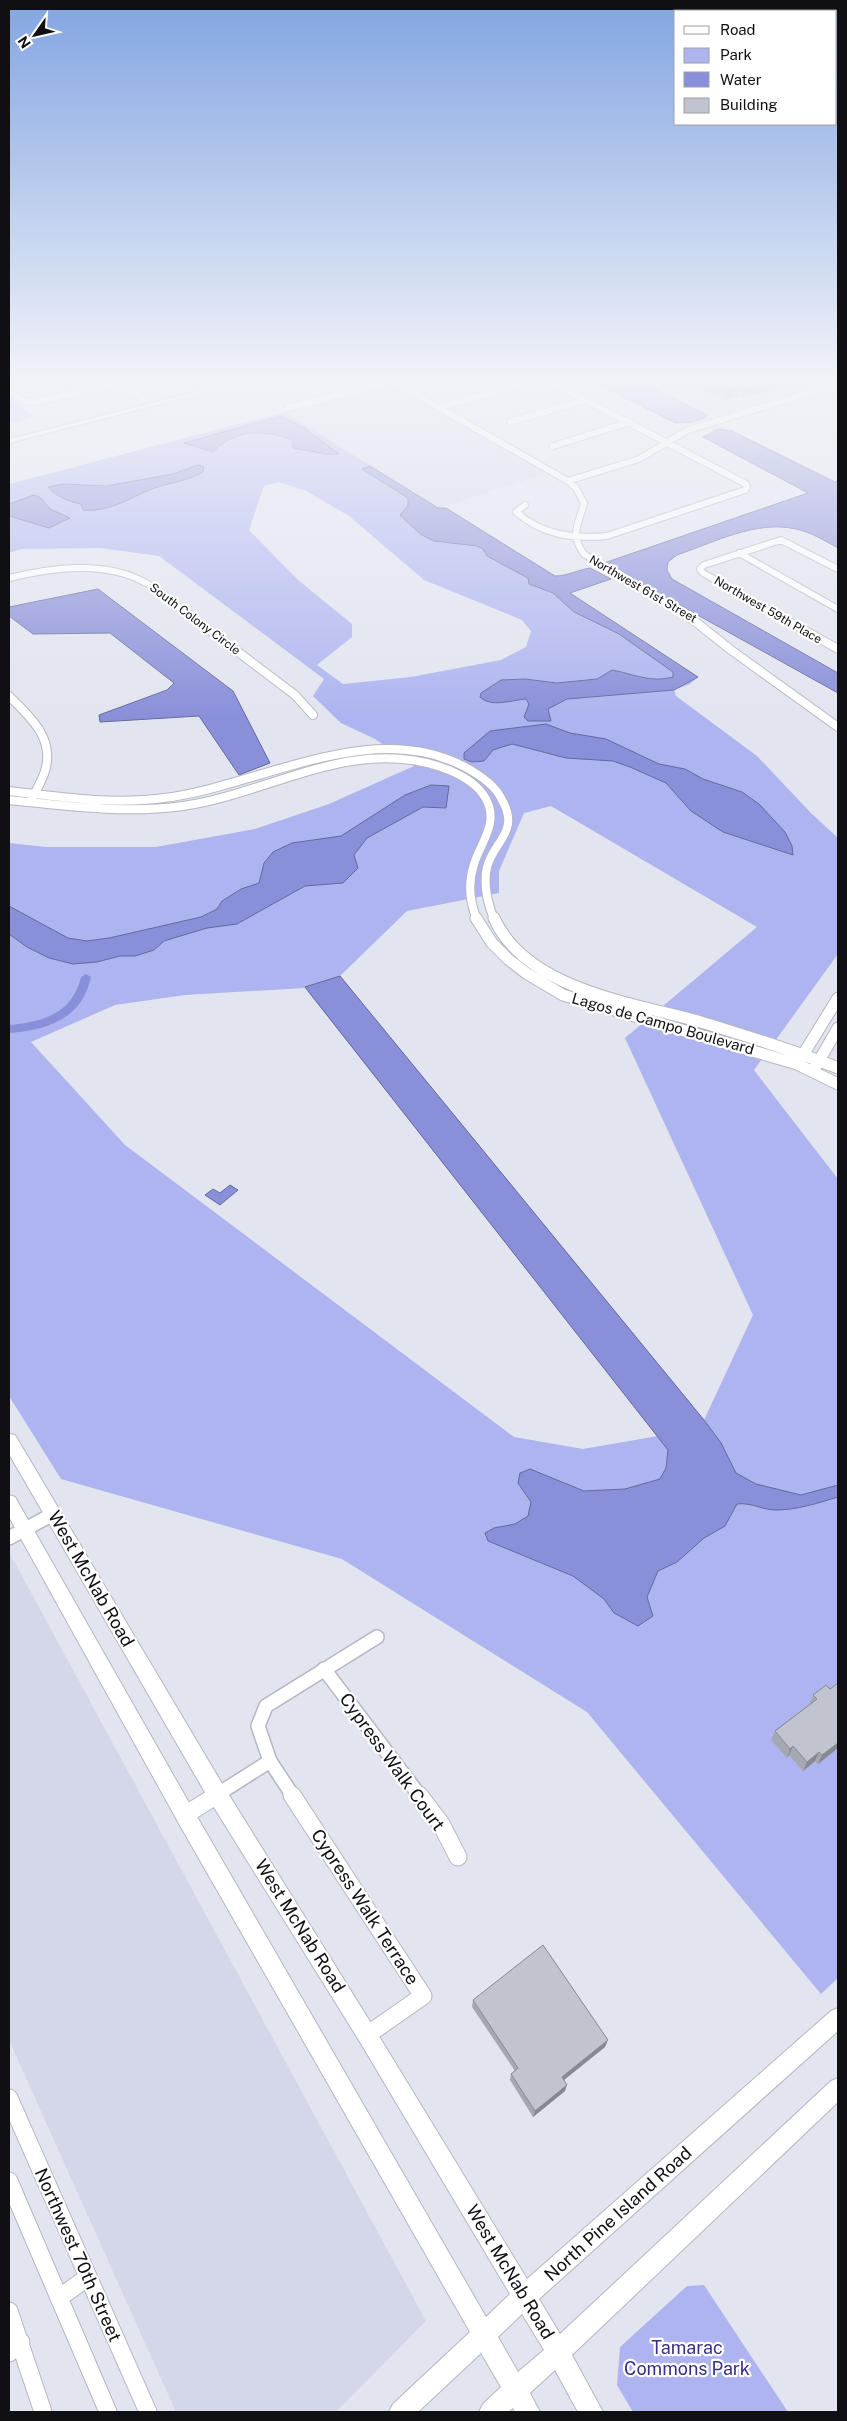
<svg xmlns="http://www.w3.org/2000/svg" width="847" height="2421" font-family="'Public Sans',sans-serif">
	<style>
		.built { fill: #d4d6e9 }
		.green { fill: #aeb4f0; fill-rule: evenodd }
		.water { fill: #8a8fd9; stroke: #65699e }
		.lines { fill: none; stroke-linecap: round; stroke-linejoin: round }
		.canal { fill: #8a8fd9; fill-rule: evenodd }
		.minor-far4-casing { stroke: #b4b6c1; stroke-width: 8 }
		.minor-far3-casing { stroke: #b4b6c1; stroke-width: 10 }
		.minor-far2-casing { stroke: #b4b6c1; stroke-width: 13 }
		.minor-far1-casing { stroke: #b4b6c1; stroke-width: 16 }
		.minor-casing { stroke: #b4b6c1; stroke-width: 19 }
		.major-casing { stroke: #b4b6c1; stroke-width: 2 }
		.minor-far4 { stroke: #fff; stroke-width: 6 }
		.minor-far3 { stroke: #fff; stroke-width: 8 }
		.minor-far2 { stroke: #fff; stroke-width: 11 }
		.minor-far1 { stroke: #fff; stroke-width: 13 }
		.minor { stroke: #fff; stroke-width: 17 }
		.major { fill: #fff; fill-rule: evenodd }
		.wall { fill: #a6a8b1 }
		.shaded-wall { fill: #878890 }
		.building { fill: #c1c3ce; stroke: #878890 }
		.labels { text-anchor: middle; stroke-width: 4.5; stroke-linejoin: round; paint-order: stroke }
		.far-street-label { font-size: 12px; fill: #101014; stroke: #fff }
		.street-label { font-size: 15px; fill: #101014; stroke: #fff }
		.near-street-label { font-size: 18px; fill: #101014; stroke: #fff }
		.near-park-label { font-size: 18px; fill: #363086; stroke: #fff }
	</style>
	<rect width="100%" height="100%" fill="#e2e4ef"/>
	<path class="built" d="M635,378H838V381L717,417Z
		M392,381L552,472L438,508L285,412L288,408Z
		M9,1552L426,2321L336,2412H176L9,2040Z"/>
	<path class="green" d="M9,397L35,417L15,422L9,421Z
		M285,412L438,508H446L555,576L569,593L698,677L690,684L674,690L676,696L757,756L811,813L838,838V954L754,1070L838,1179V1978L821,1994L587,1712L342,1559L61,1479L9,1396V843L46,847H156L255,829L329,804L414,766L375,739L341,723L313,696L324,679L159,556L100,548L22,549L9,553V484ZM279,482L306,491L349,516L424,580L522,620L531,631L526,647L501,660L411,677L343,684L317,665L352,637V624L298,580L249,530L264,486ZM551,806L757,927L625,1038L753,1315L704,1420L340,976L407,911L499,893V871L524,813ZM305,988L658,1436L583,1449L514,1437L125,1145L31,1042L115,1005L185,995Z
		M704,2285L788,2412H789H633L617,2385L620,2347L687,2286Z"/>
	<path class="water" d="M586,378H631L708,415L705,418L692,422L675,423Z
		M281,416L303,427L339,454H326L293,448L292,440C265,429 234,429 213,452L184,443Z
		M718,429L732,431L835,482L838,481V548C825,541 811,532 796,529C756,520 715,542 677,555L668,562L667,570L672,579L838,673V693L604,563L808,493L703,437Z
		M198,465L204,467L203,472C189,480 174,482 158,487C134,495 110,513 83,510L81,504C70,502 55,496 48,487L62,484L106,486L173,474Z
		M370,466L438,508H446L555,576C568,576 577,570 590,568L611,579L570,593L698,677L674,690L567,699L548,709L551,721H528L524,717L529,704L526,699C512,700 491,708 480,697L481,693L501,680L525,679L557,683L597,679L612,670C634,674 650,683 673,677V672L619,634L574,612L553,593L529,584L528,578L487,556L483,549L477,546L434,541L420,534L400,515L408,506V498L362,469Z
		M34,495L41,498L50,509L70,518L49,528L9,516V504Z
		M98,589L233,691L270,763L239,775L199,716L100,722L99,715L167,690L174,683L110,633L33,634L9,616V607Z
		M546,724L570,733L606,739L659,764L685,769L703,779L742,792L759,804L785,832L792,846L793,855L723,832L691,811L666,783L630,767L613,761L566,758L512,744L493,750L484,761L472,762L464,759V753L490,731Z
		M431,785L449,786L446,808L423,807L367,838L354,855L358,868L343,883L305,886L237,924L207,928L164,941L154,950L135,956H120L97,962L73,964L49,958L27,947L9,934V906L68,938L87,941L109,938L201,917L217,909L222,901L241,889L259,883L264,863L273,852L292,843L341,836L405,795Z
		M340,976L704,1420L721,1443L736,1473L756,1484L801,1495L838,1485V1497C818,1503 797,1510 776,1510C762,1510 751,1502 737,1504L725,1526L704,1538L677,1562L658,1571L647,1597L653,1616L638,1626L614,1613L604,1599L573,1576L488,1541L485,1533L494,1528L515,1524L528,1516L531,1502L518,1483L520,1473L530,1469L584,1491L625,1489L660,1479L666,1468L668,1450L305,987Z
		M230,1185L238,1190L220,1205L205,1195L213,1189L220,1193Z"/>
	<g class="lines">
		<path class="canal" d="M86,974L91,977C82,1019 48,1030 9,1033V1025C43,1022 72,1014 81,977Z"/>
		<g class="minor-far4-casing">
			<path id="minor-far4" d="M387,378L568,481L576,488L584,503C579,524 569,534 584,554L689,616
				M9,379L13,378
				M120,382L144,400
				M9,391L22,401L37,402L137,378
				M440,407L534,381L551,382L746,484L747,487L745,490L607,536C573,539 542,535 516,512L525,505
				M288,408L392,381
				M510,422L586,400
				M553,446L630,422
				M568,481L639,459L688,430L838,384
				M739,553L838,609
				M9,578C51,568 104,560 144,582C161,590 176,605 190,616
				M780,616L703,573L700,569L704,565L781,540L838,569"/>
		</g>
		<g class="minor-far3-casing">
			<path id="minor-far3" d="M189,615L295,695L313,715
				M687,615L731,650L838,727
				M777,615L838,649
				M9,696C30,717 55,738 45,771C42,781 36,790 32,799
				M9,791C60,797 112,805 164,798C260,786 370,717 465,767C478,774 494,784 501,798C521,832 494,840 487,867C483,884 488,904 494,919
				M9,800C67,806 125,814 183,806C271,793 350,737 441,767C458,773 477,782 486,799C499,823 481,842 474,864C468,883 469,901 477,919"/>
		</g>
		<g class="minor-far2-casing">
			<path id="minor-far2" d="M476,918L492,943L508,959L526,973L563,995L797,1064L838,1084
				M494,918C526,990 634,1003 701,1022C747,1036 793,1050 838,1068
				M801,1058L838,998
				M816,1066L838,1028"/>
		</g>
		<g class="minor-far1-casing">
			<path id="minor-far1" d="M9,1538L53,1514
				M324,1669L420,1796
				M215,1796L270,1761
				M293,1796L270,1761L258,1726L266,1706L377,1637"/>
		</g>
		<g class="minor-casing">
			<path id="minor" d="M292,1795L423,1996L367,2035
				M419,1795L441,1824L458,1857
				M185,1815L217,1795
				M9,2098L148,2412
				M9,2181L108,2412
				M59,2298L88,2277
				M9,2311L43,2412
				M9,2353L21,2342"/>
		</g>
		<g class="major-casing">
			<path id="major" d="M251,378H262L9,443V439Z
				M9,1434L15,1435L224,1787L374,2028L527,2279L831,2011L838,2008V2031L539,2299L560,2334L831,2081L838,2078V2102L572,2355L603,2412H578L555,2370L530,2393L540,2412H515L513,2408L508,2412H479L483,2404L501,2387L481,2353L418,2412H389L393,2404L470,2332L178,1822L9,1517V1495L15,1497L192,1808L486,2317L510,2294L360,2042L210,1801L9,1454ZM522,2314L544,2350L518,2372L498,2337Z"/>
		</g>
		<use href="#minor-far4" class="minor-far4"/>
		<use href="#minor-far3" class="minor-far3"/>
		<use href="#minor-far2" class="minor-far2"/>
		<use href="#minor-far1" class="minor-far1"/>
		<use href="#minor" class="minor"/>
		<use href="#major" class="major"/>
	</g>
	<path class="wall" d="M685,378H783L782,383L776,385L775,389L742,398L737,396L724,400L684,381Z
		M826,1685L838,1748L818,1764L815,1761L803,1771L789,1755L787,1758L771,1740L775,1731L809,1705L813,1695Z
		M473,2000L605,2047L564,2080L565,2091L533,2117L510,2080L511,2074L515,2071L472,2007Z"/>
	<path class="shaded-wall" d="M772,378H783L782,383L776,385L775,389L742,398L744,389Z
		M739,387L737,396L724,400L725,390Z
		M838,1743V1748L818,1764L822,1755Z
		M793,1746L789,1755L787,1758L790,1749Z
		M819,1752L815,1761L803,1771L807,1762Z
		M608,2040L605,2047L560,2083L562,2077Z
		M567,2085L565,2091L533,2117L535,2111Z"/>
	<path class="building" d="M698,378H773L777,380L744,389L739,387L725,390Z
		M838,1683V1743L822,1755L819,1752L807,1762L793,1746L790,1749L775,1731L817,1699L813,1695L826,1685L830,1689Z
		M543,1945L608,2040L562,2077L567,2085L535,2111L511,2074L518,2068L473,2000Z"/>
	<linearGradient id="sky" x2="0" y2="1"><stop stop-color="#82a5e2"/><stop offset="0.53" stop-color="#f2f3f8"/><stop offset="1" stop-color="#f2f3f8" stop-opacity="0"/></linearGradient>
	<rect width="847" height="717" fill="url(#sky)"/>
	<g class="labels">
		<g class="far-street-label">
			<text transform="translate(643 589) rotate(30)" y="4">Northwest 61st Street</text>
			<text transform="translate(768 610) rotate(30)" y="4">Northwest 59th Place</text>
			<text transform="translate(195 619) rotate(37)" y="4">South Colony Circle</text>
		</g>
		<g class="street-label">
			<text transform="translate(663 1024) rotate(16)" y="5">Lagos de Campo Boulevard</text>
		</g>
		<g class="near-street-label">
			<text transform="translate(91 1579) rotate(60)" y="6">West McNab Road</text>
			<text transform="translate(392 1762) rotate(54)" y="6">Cypress Walk Court</text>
			<text transform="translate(365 1907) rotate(57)" y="6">Cypress Walk Terrace</text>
			<text transform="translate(300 1926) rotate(58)" y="6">West McNab Road</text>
			<text transform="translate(618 2214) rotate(-42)" y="6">North Pine Island Road</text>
			<text transform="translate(78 2255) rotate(66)" y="6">Northwest 70th Street</text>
			<text transform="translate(510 2272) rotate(59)" y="6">West McNab Road</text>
		</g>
		<g class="near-park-label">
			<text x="687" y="2354">Tamarac<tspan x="687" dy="21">Commons Park</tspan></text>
		</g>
	</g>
	<rect width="847" height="2421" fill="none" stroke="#101014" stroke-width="20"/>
	<rect x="674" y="10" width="162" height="115" fill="#ffffff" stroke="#9f9fa1"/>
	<rect x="684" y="26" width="25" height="8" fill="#ffffff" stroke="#9f9fa1"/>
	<text x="720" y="35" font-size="15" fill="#101014">Road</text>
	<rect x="684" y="48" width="25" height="15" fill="#aeb4f0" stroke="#9f9fa1"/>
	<text x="720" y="60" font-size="15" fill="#101014">Park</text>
	<rect x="684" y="72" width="25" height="15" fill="#8a8fd9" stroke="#9f9fa1"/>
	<text x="720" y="85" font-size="15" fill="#101014">Water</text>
	<rect x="684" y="98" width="25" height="15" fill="#c1c3ce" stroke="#9f9fa1"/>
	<text x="720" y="110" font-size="15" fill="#101014">Building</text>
	<g transform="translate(35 35) rotate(236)" stroke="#ffffff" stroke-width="4" paint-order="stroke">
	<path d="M0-4L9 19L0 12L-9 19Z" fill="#101014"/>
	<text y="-8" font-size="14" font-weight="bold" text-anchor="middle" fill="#101014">N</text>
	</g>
</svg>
